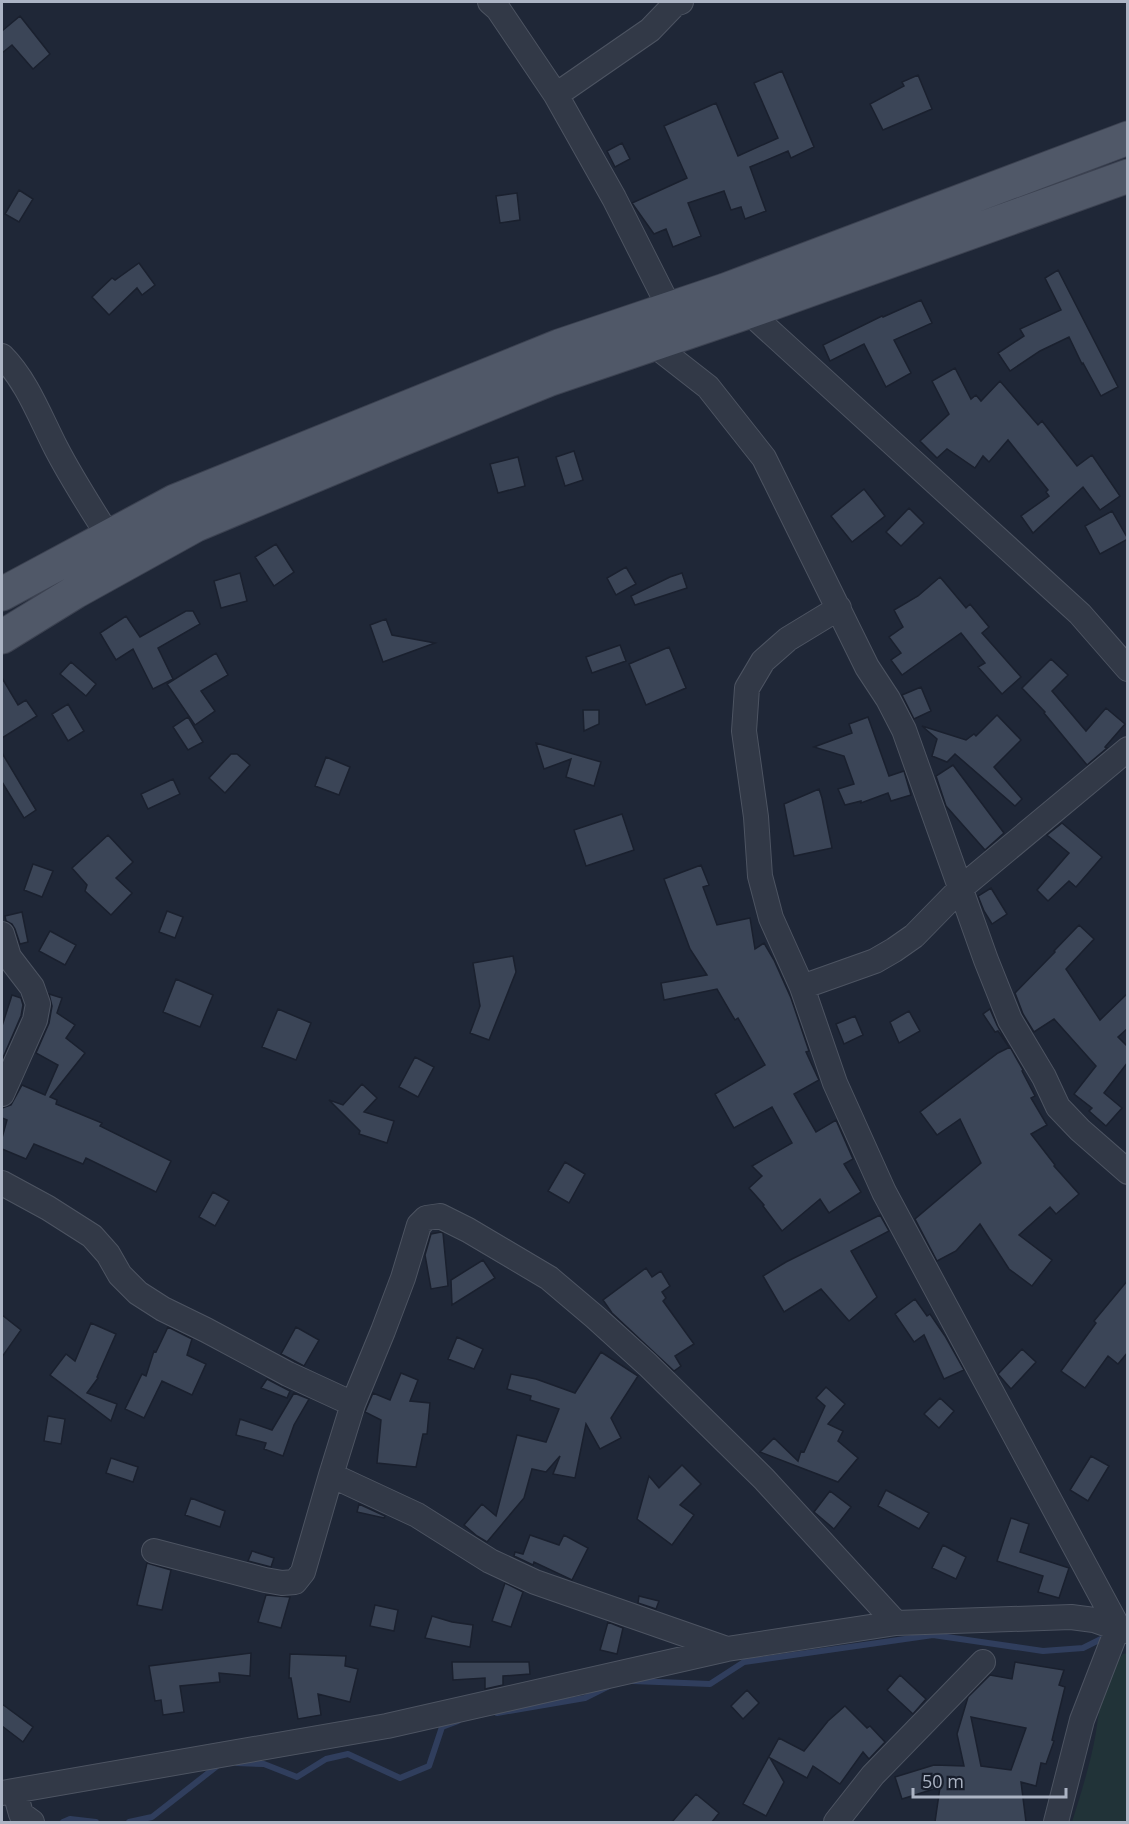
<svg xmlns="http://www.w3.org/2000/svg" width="1129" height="1824" font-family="'Open Sans',sans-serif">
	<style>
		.green { fill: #213338 }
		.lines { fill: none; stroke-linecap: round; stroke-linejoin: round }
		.stream { stroke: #303e5d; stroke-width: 6 }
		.building { fill: #3b4557; stroke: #1a202e; stroke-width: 1.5; fill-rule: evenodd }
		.minor-casing { stroke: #4d5462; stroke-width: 26 }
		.primary-casing { stroke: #3c4251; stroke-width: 35 }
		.minor { stroke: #323947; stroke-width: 24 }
		.primary { stroke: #505868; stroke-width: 33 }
	</style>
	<rect width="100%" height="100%" fill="#1f2737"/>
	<path class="green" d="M1127,1653V1822H1072C1081,1793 1091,1762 1096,1732C1101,1703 1101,1676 1123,1654Z"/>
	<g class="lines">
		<path class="stream" d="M633,1681L710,1684L744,1662L933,1635L1043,1651L1083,1648L1101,1639L1108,1642
			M497,1713L585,1698L609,1686
			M237,1763L264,1764L297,1777L326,1759L348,1754L400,1778L429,1766L442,1727L458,1721
			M63,1822L70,1819L96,1822
			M129,1822L152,1817L221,1763"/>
	</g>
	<path class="building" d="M20,16L50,54L33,69L12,45L2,53V31Z
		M782,71L814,147L791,158L788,151L750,167L766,211L745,219L741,207L731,210L724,191L688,203L701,236L673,247L666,229L654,234L632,203L687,178L664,126L716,103L738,156L778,138L754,83Z
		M918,75L932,109L883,130L870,104L904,86L902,82Z
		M622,143L630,159L615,167L607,151Z
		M19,190L33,199L19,222L5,214Z
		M517,193L520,220L500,223L496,196Z
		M139,263L155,285L142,295L137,288L109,315L92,297L112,278L115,280Z
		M1058,270L1118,387L1101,396L1083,363L1082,364L1069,337L1040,351L1010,371L998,353L1024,336L1020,329L1061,310L1045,278Z
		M921,300L932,323L894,340L911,373L886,387L864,344L830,361L823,345L882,316L883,317Z
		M955,368L971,399L976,395L981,401L1000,381L1038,425L1042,421L1077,466L1092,455L1120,496L1100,510L1083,487L1033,533L1021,516L1049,496L1046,492L1048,490L1008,440L989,462L983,456L975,468L947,449L937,458L920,441L949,414L932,381Z
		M574,451L583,480L565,486L556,457Z
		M518,457L525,486L498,493L490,464Z
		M864,489L885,516L852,542L831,516Z
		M909,508L924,523L901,546L886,532Z
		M1112,511L1128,539L1100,554L1085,526Z
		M276,544L294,572L274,586L255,557Z
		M626,567L636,584L616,595L607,578Z
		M240,573L247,601L221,608L214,581Z
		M682,573L687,588L635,605L631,596L670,577Z
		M940,577L966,608L970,604L989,627L982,633L1021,677L1002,694L978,667L985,663L961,633L902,675L891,660L901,653L889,637L903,627L894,610L918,596Z
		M186,611H193L200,624L158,648L173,679L153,689L133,649L116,660L100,633L126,616L140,637Z
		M386,619L392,635L435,643L383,662L370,625Z
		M620,645L626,661L592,673L586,657Z
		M669,647L686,688L646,705L629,664Z
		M216,653L228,675L201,691L215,711L195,725L167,684Z
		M1051,659L1068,675L1052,691L1086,731L1106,708L1125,724L1105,747L1107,748L1087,765L1044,713L1045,712L1022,688Z
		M71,662L96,684L86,696L60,674Z
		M2,678L18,705L26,700L37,716L2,738Z
		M921,687L931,711L914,719L902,695Z
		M68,704L84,731L68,741L52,714Z
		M583,710H599V724L584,731Z
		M997,715L1021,740L994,767L1022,799L1015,806L955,754L947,762L932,756L937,739L922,726L966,740L974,734L976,736Z
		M188,717L203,742L188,750L173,727Z
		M868,717L889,776L904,771L911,795L891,801L888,793L861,803V801L845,805L838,789L854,784L844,756L814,747L852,733L849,724Z
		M536,743L601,762L594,786L566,777L571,759L544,769Z
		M2,753L36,810L24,818L2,782Z
		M231,754H237L250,765L225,793L209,778Z
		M326,757L350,767L339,795L315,786Z
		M953,765L1004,833L985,850L946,806L936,776Z
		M173,779L180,794L148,809L141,794Z
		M819,789L822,798L832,848L794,856L784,804Z
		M622,814L634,850L586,866L574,830Z
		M1062,823L1102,857L1076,887L1069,881L1048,901L1037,890L1069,853L1047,835Z
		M108,835L133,862L116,878L132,893L111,915L85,891L87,885L72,868Z
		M33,864L53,871L42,897L24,890Z
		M701,865L709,885L703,887L717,925L750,918L755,949L764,943L774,960L791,998L809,1051L806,1052L819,1080L794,1094L816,1132L836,1120L853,1159L844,1164L861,1192L829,1213L820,1199L782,1231L763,1206L764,1205L749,1188L762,1176L752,1166L792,1143L772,1107L734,1128L715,1094L765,1065L738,1018L735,1020L717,989L664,1000L661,983L707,975L690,949L664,879Z
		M991,888L1007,914L992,924L984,911L978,896Z
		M167,911L183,917L175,938L159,932Z
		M22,912L28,942L20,944L15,929L12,924L6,921L5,916Z
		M1079,925L1094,939L1066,969L1100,1020L1128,993V1028L1118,1037L1128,1047V1062L1104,1093L1122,1108L1106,1126L1089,1111L1092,1108L1074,1094L1096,1066L1054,1019L1034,1032L1023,1014L1015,993L1055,952L1054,951Z
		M50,931L76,945L65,965L39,951Z
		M513,956L516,972L489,1040L470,1033L480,1006L473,963Z
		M176,979L213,995L200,1027L163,1012Z
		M49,994L62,998L57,1013L75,1025L66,1038L85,1053L50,1097L57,1100L56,1104L102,1123L100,1126L171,1161L156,1192L86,1158L83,1164L34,1144L26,1159L2,1149V1138L7,1120L2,1118V1108L11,1105L22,1085L45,1095L58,1065L36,1053L49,1023L52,1006Z
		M12,995L21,998L23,1005L21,1016L2,1060V1026Z
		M278,1009L311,1023L296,1060L262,1047Z
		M990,1009L997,1025L1009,1047L998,1031L995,1032L983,1014Z
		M909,1011L920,1031L899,1043L890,1022Z
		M855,1016L863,1035L844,1044L836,1024Z
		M1010,1047L1023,1070L1022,1071L1035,1096L1031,1098L1047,1125L1031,1134L1055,1165L1054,1166L1079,1194L1056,1214L1050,1207L1019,1235L1052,1260L1032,1286L1009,1269L980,1224L956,1251L937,1261L915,1219L981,1163L960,1119L937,1135L920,1112L998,1053Z
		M415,1057L434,1067L418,1097L399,1087Z
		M362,1084L377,1098L364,1112L394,1121L387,1143L359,1134L360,1131L329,1100L343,1105Z
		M565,1162L585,1174L569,1203L548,1191Z
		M213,1192L229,1201L215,1226L199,1217Z
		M880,1215L889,1231L851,1251L877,1297L849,1321L821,1289L784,1312L763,1276L786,1262Z
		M441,1232L443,1233L448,1286L431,1289L425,1255L431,1234Z
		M483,1260L495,1278L452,1305L451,1280Z
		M646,1268L652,1277L661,1271L670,1286L662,1292L666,1298L663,1301L694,1344L675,1356L681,1366L674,1371L612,1313L603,1300Z
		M1128,1280V1352L1118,1364L1108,1356L1085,1388L1061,1371L1096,1323L1094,1321Z
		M915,1299L927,1316L930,1314L945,1336L964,1370L944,1379L924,1335L914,1342L895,1314Z
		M2,1315L21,1330L2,1357Z
		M91,1323L116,1334L97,1377L98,1378L87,1393L117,1404L111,1421L50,1375L66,1354L75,1361Z
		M168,1327L192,1339L187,1355L206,1364L192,1395L162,1381L144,1418L125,1409L142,1374L146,1376L154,1351L156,1352Z
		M296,1327L319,1340L304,1366L281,1354Z
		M457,1337L483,1349L474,1369L448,1359Z
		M1022,1349L1036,1362L1011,1389L998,1374Z
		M601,1352L638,1376L611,1418L621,1438L600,1449L586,1424L575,1478L553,1474L560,1456L546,1472L532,1469L524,1498L487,1542L477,1536L464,1525L482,1504L496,1516L517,1435L546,1442L559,1409L530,1400L531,1396L507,1389L511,1374L536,1379L575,1393Z
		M401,1373L418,1380L410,1401L430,1403L427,1434H423L416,1467L377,1463L381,1420L365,1412L373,1393L390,1400Z
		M267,1379L290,1391L287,1398L261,1388Z
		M826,1387L845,1404L828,1424L843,1431L838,1441L858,1458L838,1482L760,1452L774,1438L798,1461L801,1451L804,1452L825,1406L816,1398Z
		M294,1393L309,1399L294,1425L283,1456L264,1449L266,1443L236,1435L240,1419L272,1430Z
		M940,1398L954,1411L939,1428L924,1414Z
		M48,1416L65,1419L61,1444L44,1441Z
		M1091,1456L1109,1466L1088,1501L1070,1490Z
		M111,1458L138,1467L133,1482L106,1473Z
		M682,1465L701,1484L680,1505L694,1515L672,1545L637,1519L649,1476L659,1488Z
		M886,1490L929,1513L919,1529L878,1506Z
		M830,1491L851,1507L834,1529L814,1512Z
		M191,1498L225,1511L220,1527L185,1515Z
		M359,1504L385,1516L384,1518L357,1512Z
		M1011,1518L1029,1524L1020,1552L1069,1568L1059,1598L1038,1592L1043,1576L997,1561Z
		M530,1535L559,1545L564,1535L588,1548L572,1580L534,1562L533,1565L514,1556L515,1552L523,1554Z
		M943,1545L966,1557L956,1579L932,1568Z
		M252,1551L274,1558L271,1567L248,1561Z
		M147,1563L171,1570L162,1610L137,1605Z
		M505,1583L523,1592L511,1627L492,1621Z
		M266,1595L290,1597L281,1628L258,1622Z
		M639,1596L659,1601L656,1609L638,1603Z
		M375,1605L398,1610L394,1631L370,1626Z
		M432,1616L452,1622L473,1625L470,1647L425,1638Z
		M608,1622L623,1628L617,1654L600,1650Z
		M251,1653L250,1676L219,1673L220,1682L180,1686L184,1712L163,1715L161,1700L155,1701L149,1666Z
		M290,1654L346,1656L345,1666L358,1669L350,1702L318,1694L321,1715L298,1719L291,1678H289Z
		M452,1662H529L530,1674L503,1676V1685L485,1689V1678L453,1680Z
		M1015,1662L1064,1670L1059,1685L1065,1687L1052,1740L1054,1741L1046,1764L1041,1763L1036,1786L1021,1782L1026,1822H935L940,1787L902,1799L895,1777L934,1765L964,1766L957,1734L968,1697L990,1675L1012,1679ZM971,1717L1026,1728L1011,1770L981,1766Z
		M900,1675L926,1699L913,1714L887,1690Z
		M747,1690L759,1703L743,1719L731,1706Z
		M2,1704L33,1727L23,1742L2,1726Z
		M845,1706L867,1728L870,1726L885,1742L869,1759L863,1752L840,1784L813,1766L807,1778L770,1758L784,1782L766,1816L743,1804L779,1738L804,1751L828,1721Z
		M696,1794L719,1813L712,1822H672Z"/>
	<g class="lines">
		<g class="minor-casing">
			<path id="minor" d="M490,2L498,9L556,95L614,198L670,309
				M556,95L650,30L675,4L681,2
				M739,303L1080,614L1128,669
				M653,344L708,387L764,458L867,667L888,699L904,730L986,960L1010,1020L1044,1077L1058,1107L1080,1130L1128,1172
				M2,356C27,381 40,417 56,448C72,479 91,508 109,537
				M839,608L788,639L763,661L747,688L744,731L756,817L760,876L771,918L802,987L835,1083L884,1192L1118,1627L1082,1720L1056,1822
				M2,934L9,957L32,987L38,1004L35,1020L2,1094
				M802,987L875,961L894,950L914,936L961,888L1128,749
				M2,1183L48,1208L92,1236L108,1254L120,1275L138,1293L163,1309L206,1330L288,1374L353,1404
				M154,1551L265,1580L282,1583L295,1582L303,1572L331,1475
				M727,1649L535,1582L490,1561L417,1515L331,1475L353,1404L383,1331L403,1278L419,1225L426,1218L440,1216L468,1230L549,1278L595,1317L648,1365L764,1479L896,1623
				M15,1792L21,1814L32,1822
				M2,1793L387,1726L727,1649L896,1623L1071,1617L1094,1620L1125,1631
				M836,1822L873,1775L983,1662"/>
		</g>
		<g class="primary-casing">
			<path id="primary" d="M2,594L175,501L559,346L725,290L1128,138
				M2,637L75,592L196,525L395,442L548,380L748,312L1128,176"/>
		</g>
		<use href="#minor" class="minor"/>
		<use href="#primary" class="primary"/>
	</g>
	<rect width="1129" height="1824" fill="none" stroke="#acb4c4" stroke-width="6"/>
	<path d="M913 1788v9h153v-9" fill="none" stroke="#acb4c4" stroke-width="3"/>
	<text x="922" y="1788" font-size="18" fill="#acb4c4" stroke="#181e2c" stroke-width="4.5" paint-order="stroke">50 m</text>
</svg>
